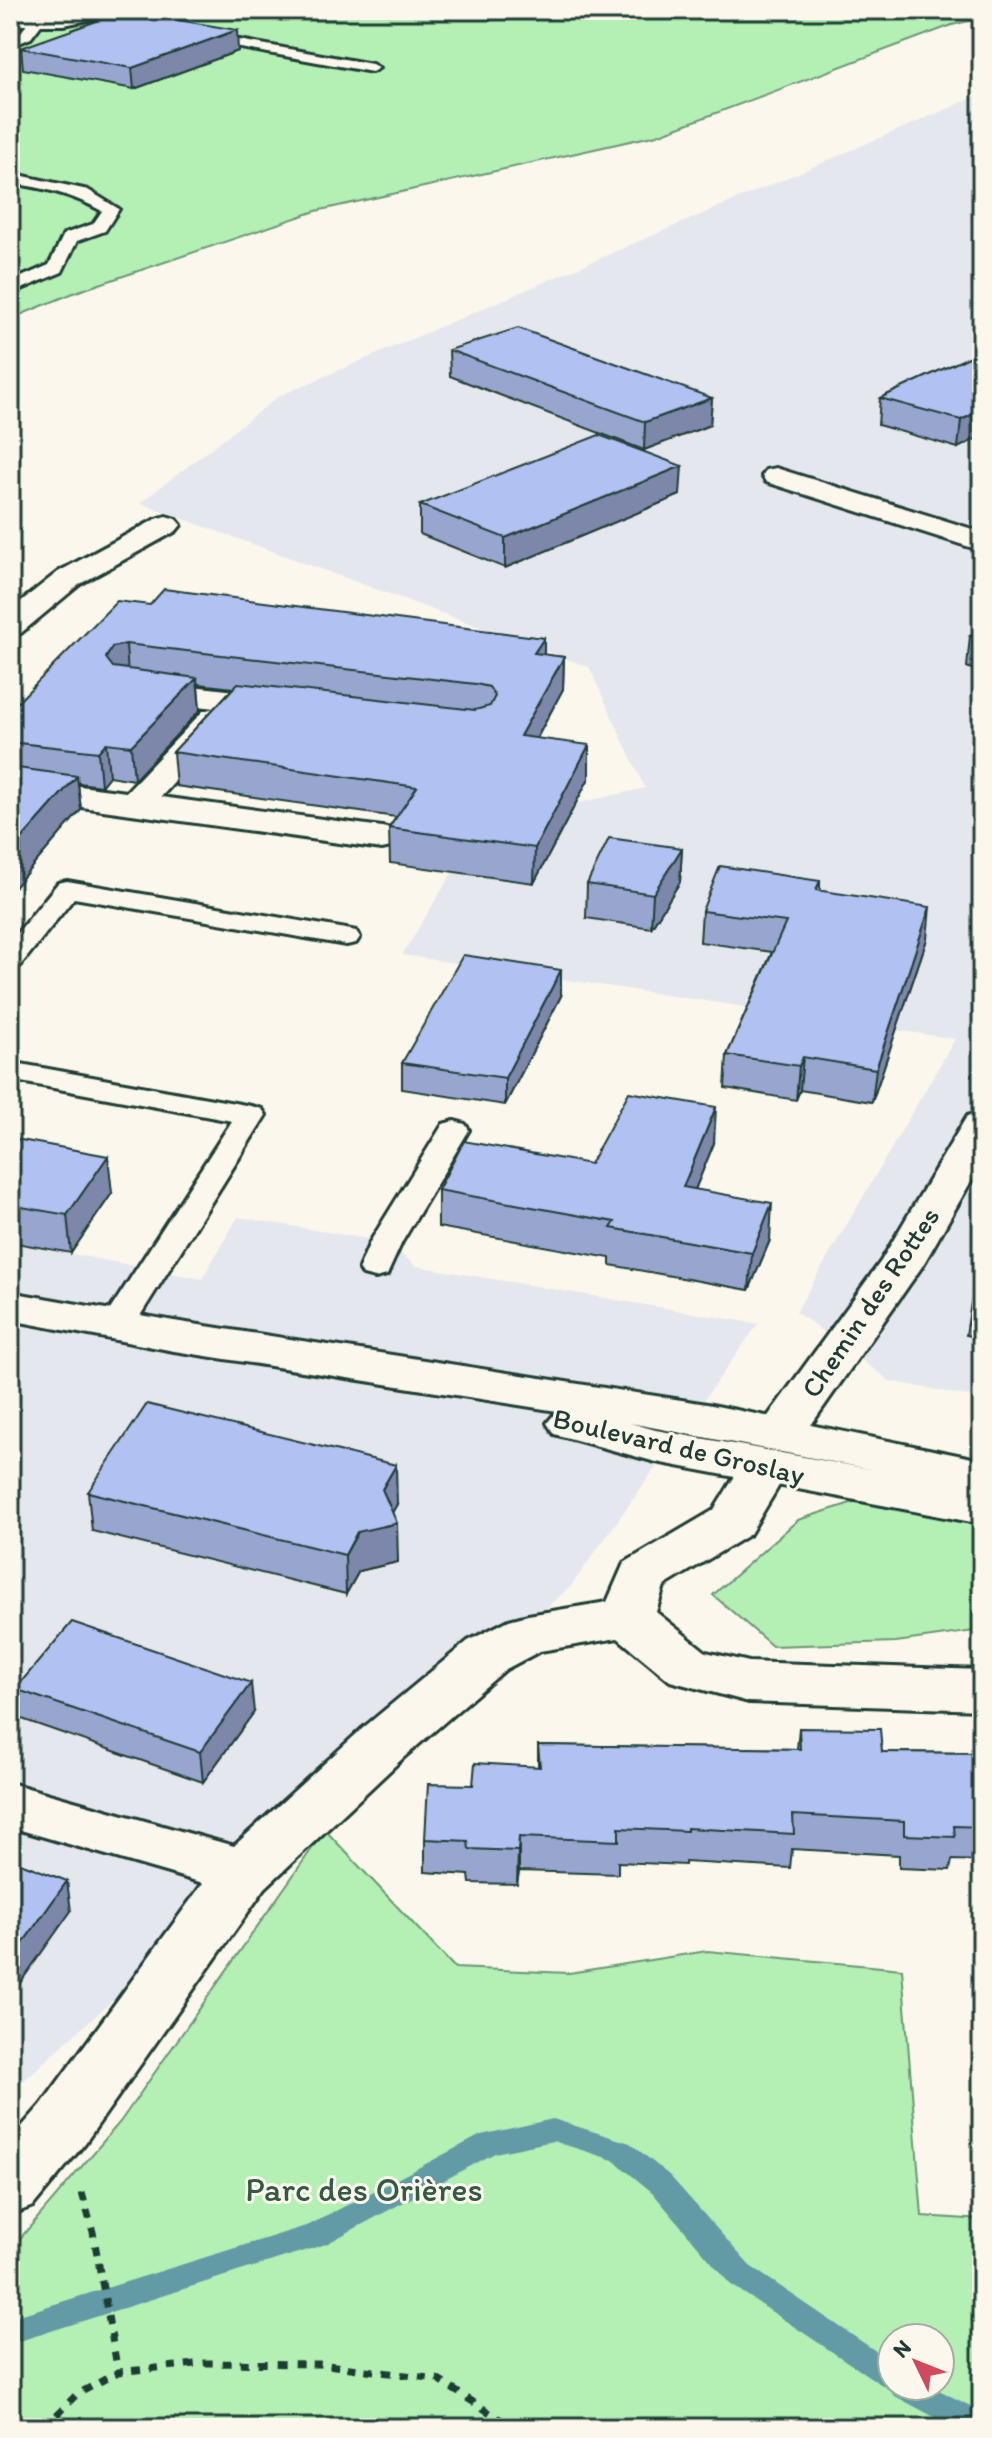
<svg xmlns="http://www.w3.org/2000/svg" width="992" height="2438" font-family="Itim,sans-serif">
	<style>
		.built { fill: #e5e7ee }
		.green { fill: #b4efb4; stroke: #6a9674; stroke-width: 2; fill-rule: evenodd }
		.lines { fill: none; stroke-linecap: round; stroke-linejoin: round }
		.stream { fill: #629ba5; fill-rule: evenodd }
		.lane-casing { stroke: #1f3d34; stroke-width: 6 }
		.street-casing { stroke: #1f3d34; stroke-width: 6 }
		.secondary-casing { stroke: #1f3d34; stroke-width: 6 }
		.path { stroke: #1f3d34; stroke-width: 7; stroke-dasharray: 9 9; stroke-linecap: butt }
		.lane { fill: #fbf7ec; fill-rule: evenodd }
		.street { fill: #fbf7ec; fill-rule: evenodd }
		.secondary { fill: #fbf7ec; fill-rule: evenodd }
		.wall { fill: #98a6cf; stroke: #1f3d34; stroke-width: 2 }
		.shaded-wall { fill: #7c87a9; stroke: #1f3d34; stroke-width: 2 }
		.building { fill: #b1c1f1; stroke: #1f3d34; stroke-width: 2 }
		.labels { text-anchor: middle; stroke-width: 6; stroke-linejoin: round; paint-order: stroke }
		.street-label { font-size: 28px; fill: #1f3d34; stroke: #fbf7ec }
		.near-park-label { font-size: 34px; fill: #355847; stroke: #fbf7ec }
	</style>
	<rect width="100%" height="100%" fill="#fbf7ec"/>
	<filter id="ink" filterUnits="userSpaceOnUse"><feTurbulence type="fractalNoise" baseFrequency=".0125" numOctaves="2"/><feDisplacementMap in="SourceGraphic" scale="16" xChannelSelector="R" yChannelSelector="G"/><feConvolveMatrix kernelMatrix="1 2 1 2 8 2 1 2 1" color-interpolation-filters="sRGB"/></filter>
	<g filter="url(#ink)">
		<path class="built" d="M982,94V1399L890,1381L796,1312L955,1039L402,955L453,872L535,813L645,788L589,667L140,503L279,396Z
			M238,1217L386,1242L416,1266L758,1324L571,1586L10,2093V1242L202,1279Z"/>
		<path class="green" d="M10,10H982V18L952,25L657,135L316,211L76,292L10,319Z
			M857,1501L982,1526V1630L896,1642L772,1646L713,1595L798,1520Z
			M325,1830L455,1968L569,1973L707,1951L902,1969L922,2216L982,2220V2428H10V2250L120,2122ZM892,2338H940V2386H892Z"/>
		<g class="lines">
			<path class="stream" d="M553,2119L630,2143L670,2176L750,2266L892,2362V2386H931L982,2412V2428H955L893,2395L891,2391L730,2284L652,2192L613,2160L553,2141L495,2153L326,2244L10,2344V2318L309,2225L481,2135Z"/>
			<g class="lane-casing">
				<path id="lane" d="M123,10L162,26L372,64L379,68L372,72L159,33L102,11Z
					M32,18L44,21L31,38L10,47V38L21,32Z
					M10,173L88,190L119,209L105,231L77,241L62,272L10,294V282L49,265L64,234L93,224L102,211C72,194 44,188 10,183Z
					M67,881L346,929L356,931L360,937L356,943L346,945L74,898L20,966L10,968V942L58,883Z
					M10,1062L251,1106L262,1109L266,1115L128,1335L116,1338L104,1335L99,1327L232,1121L10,1080Z
					M454,1121L465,1124L469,1130L402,1242L387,1275L375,1278L363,1275L359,1268L370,1242L443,1124Z"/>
			</g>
			<g class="street-casing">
				<path id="street" d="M86,10H121L118,14L64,25H10V15H64Z
					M776,468L982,532V551L766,482L762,476L766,470Z
					M166,516L176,519L181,525L176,531L80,584L21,633L10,635V610L58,572L156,519Z
					M138,680L280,696L292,699L297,706L292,713L280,716L219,709L227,711L232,718L161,797L382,827L395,830L400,838L395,846L382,849L10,797V777L126,792L203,711L214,708L126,697L122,690L126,683Z
					M982,1112V1162L923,1265L797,1445L780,1450L763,1445L756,1434L763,1423L881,1261L967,1116Z
					M765,1450L782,1455L790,1467L750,1534L664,1586L656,1612L706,1652L749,1662L982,1670V1710L749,1702L670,1681L618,1638L540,1651L506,1669L403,1758L265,1888L85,2143L33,2206L10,2215V2140L41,2105L203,1883L10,1827V1783L234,1846L363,1728L468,1641L509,1620L528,1615L607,1602L624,1563L714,1510L748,1455Z"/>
			</g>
			<g class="secondary-casing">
				<path id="secondary" d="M10,1292L174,1321L707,1404L982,1460V1524L656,1462L554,1434L547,1423L557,1411L174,1351L10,1320ZM630,1423L875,1470L656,1430Z"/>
			</g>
			<path class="path" d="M82,2193L93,2232L118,2372
				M44,2428L76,2395L118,2372L205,2363L319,2364L437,2379L514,2428"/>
			<use href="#lane" class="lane"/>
			<use href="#street" class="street"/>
			<use href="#secondary" class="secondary"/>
		</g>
		<path class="wall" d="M21,48L238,51L134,89L23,69Z
			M449,350L712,398L710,425L644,450L450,376Z
			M982,351L958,448L878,425L880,398Z
			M680,495L505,568L420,534V505Z
			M150,605L544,638V655L564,657L563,689L537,738L589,778L534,883L390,863L389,828L396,817L176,786L173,752L233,688L198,684L200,710L134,780L109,776L101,786L78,783L81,810L10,892V710Z
			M982,630V673L967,667L970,636Z
			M682,848L680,882L651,928L586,918L587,884Z
			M820,881V891L927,939L872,1102L800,1090L796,1100L725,1088L727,1055L772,952L700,942L702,911Z
			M561,996L505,1105L402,1089V1063Z
			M10,1138L112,1193L71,1253L10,1242Z
			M714,1143L695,1189L770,1240L749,1290L610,1265V1258L438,1227V1190Z
			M982,1255V1338L966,1335L972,1296Z
			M88,1492L397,1504L392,1512L398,1562L359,1571L346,1594L92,1531Z
			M15,1689L254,1712L203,1782L19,1718Z
			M799,1728L882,1752L976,1753L979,1732H982V1861L952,1860L950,1870L899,1868V1855L792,1849L790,1868L685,1862V1865L618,1862V1874L519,1871L517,1884L470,1883L469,1875L425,1872V1839L473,1785L538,1767V1745L797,1749Z"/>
		<path class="shaded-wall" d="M237,30L238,51L134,89L132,68Z
			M712,398L710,425L644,450L645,422Z
			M982,410V436L958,448L961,420Z
			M682,466L680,495L505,568V538Z
			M544,638V670L534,653Z
			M126,644L128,676L115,679L106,658L112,647Z
			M564,657L563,689L520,769V736Z
			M197,678L200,710L134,780L131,746Z
			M106,743L109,776L101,786L98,752Z
			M589,745V778L534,883L535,848Z
			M77,776L81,810L10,892V852Z
			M682,848L680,882L651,928L653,894Z
			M930,907L927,939L872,1102L876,1069Z
			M561,970V996L505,1105V1078Z
			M803,1057L800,1090L796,1100L799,1066Z
			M716,1107L714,1143L681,1224L683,1187Z
			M108,1156L112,1193L71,1253L67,1215Z
			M772,1203L770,1240L749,1290L752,1253Z
			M396,1465L397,1504L385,1526L397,1523L398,1562L359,1571L346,1594L345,1555Z
			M251,1683L254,1712L203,1782L200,1752Z
			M519,1837V1871L517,1884L518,1851Z
			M67,1881L71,1911L10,1997V1961Z"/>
		<path class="building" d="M125,11L237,30L132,68L21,48Z
			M518,328L712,398L645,422L449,350Z
			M982,351V410L961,420L880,398Z
			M599,435L682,466L505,538L420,505Z
			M164,589L544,638L534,653L564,657L520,736L589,745L535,848L389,828L417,787L173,752L238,683L475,710L490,706L495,696L489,687L476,684L126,644L112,647L106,658L113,667L197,678L131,746L106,743L98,752L10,742V710L117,601L150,605Z
			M982,630V641L970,636Z
			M10,767L77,776L10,852Z
			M609,838L682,848L653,894L587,884Z
			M720,866L820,881L816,890L930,907L876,1069L803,1057L799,1066L727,1055L786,922L702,911Z
			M463,955L561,970L505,1078L402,1063Z
			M629,1092L716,1107L683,1187L772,1203L752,1253L611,1228L615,1222L438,1190L464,1141L590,1164Z
			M10,1138L108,1156L67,1215L10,1205Z
			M982,1255V1298L972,1296Z
			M147,1404L396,1465L382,1489L397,1523L357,1532L345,1555L88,1492Z
			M72,1622L251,1683L200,1752L15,1689Z
			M799,1728L880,1729L882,1752L982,1753V1827L954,1826L955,1837L904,1835V1821L793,1815L794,1834L687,1828V1831L619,1828V1841L519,1837L518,1851L469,1849L468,1841L425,1839L428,1784L473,1785L475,1763L540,1767L538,1745L800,1749Z
			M979,1732H982V1751Z
			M10,1859L67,1881L10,1961Z"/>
	</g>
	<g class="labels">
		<g class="street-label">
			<text transform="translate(870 1302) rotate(-56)" y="10">Chemin des Rottes</text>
			<text transform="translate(679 1446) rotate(13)" y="10">Boulevard de Groslay</text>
		</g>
		<g class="near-park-label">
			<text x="364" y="2201">Parc des Orières</text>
		</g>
	</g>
	<rect width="992" height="2438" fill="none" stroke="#fbf7ec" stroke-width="40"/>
	<rect x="20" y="20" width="952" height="2398" fill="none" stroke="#1f3d34" stroke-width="3" filter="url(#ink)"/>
	<g transform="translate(916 2362) rotate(313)"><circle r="38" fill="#fbf7ec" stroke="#a3ada2" stroke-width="2"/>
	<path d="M0-6L14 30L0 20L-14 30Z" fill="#d1495b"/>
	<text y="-12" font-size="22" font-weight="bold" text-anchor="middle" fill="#1f3d34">N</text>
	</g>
</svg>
